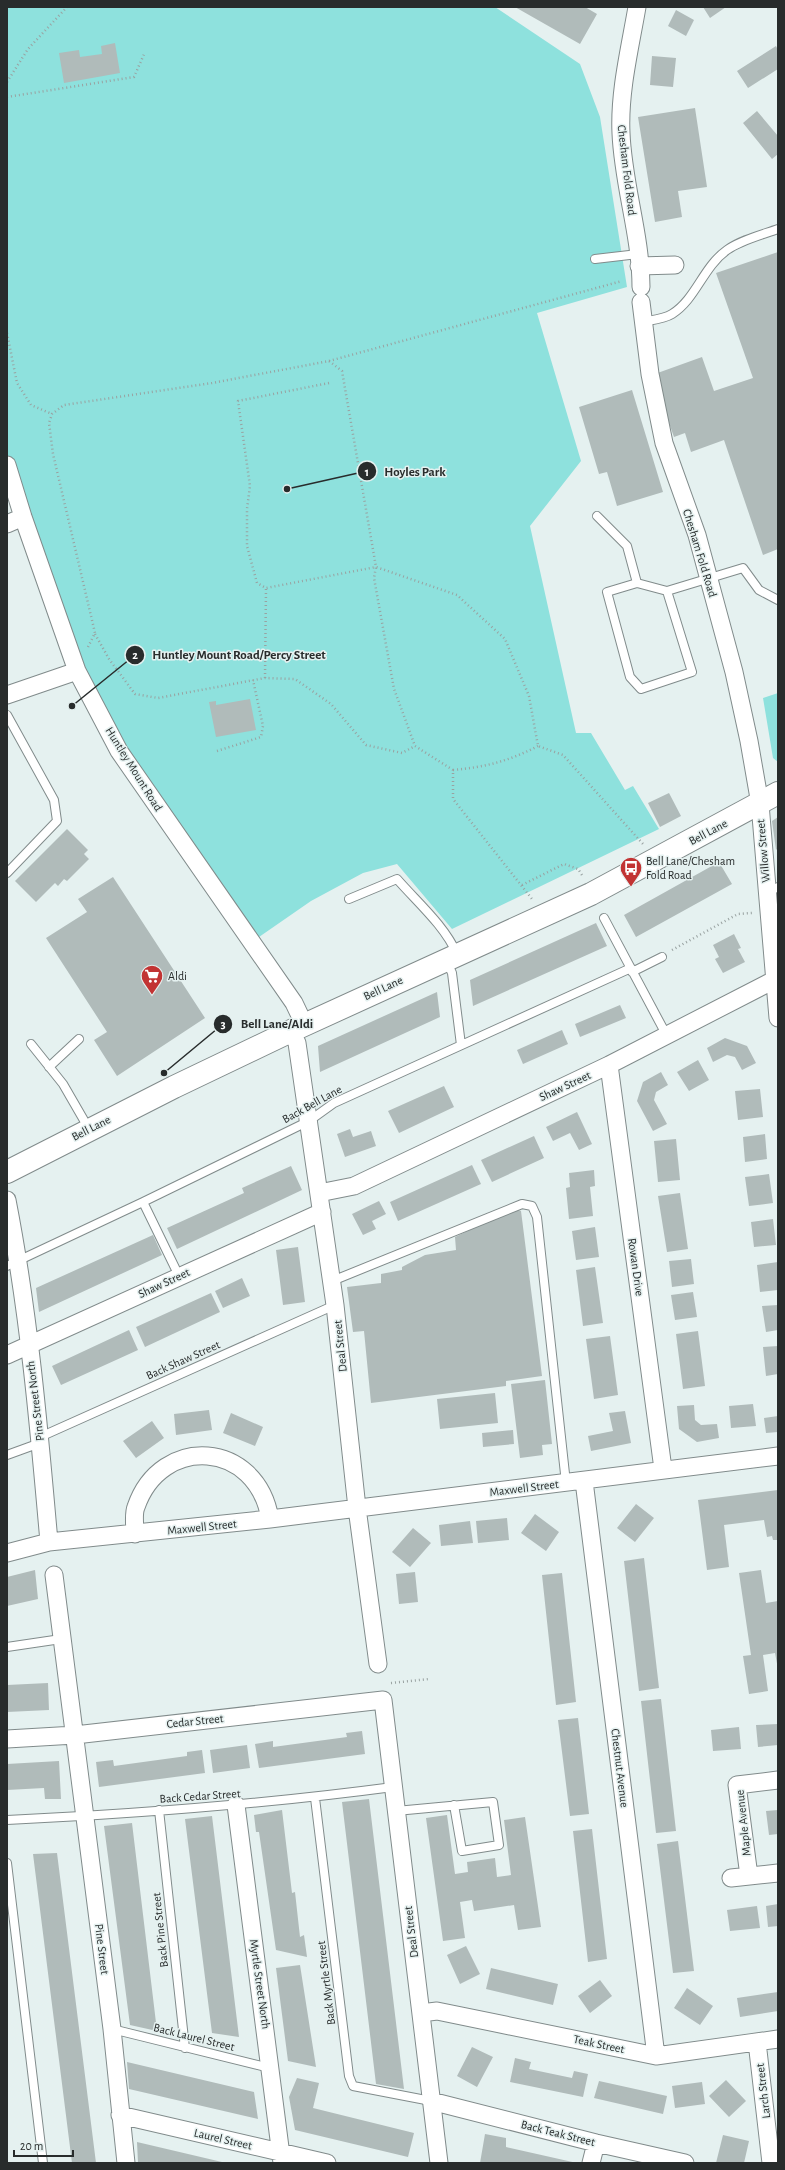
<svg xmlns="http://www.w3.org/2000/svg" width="785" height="2170" font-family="'Alegreya Sans',sans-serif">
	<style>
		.green { fill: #8ee1dd }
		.building { fill: #b0bbba }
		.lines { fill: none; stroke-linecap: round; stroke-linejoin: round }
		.lane-casing { stroke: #818b8b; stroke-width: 10 }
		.street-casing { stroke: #818b8b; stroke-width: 19 }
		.secondary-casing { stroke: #818b8b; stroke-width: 24 }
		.path { stroke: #99a2a1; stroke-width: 2.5; stroke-dasharray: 1 3; stroke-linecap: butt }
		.lane { stroke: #fff; stroke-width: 8 }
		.street { stroke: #fff; stroke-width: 17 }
		.secondary { stroke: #fff; stroke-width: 22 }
		.labels { text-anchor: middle; stroke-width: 3; stroke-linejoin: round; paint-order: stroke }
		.street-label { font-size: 12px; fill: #282c2c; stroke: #e5f1f0 }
		.poi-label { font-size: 12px; fill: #282c2c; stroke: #e5f1f0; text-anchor: start }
		.leader { fill: none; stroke: #282c2c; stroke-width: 1.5 }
		.callout-dot { fill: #282c2c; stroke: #e5f1f0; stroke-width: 1.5 }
		.mark-label { font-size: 12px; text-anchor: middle; font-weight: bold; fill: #fff }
		.callout-label { font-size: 13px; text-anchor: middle; font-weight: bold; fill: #282c2c; stroke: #e5f1f0; stroke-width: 3; stroke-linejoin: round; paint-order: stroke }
	</style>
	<rect width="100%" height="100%" fill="#e5f1f0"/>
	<path class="green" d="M7,7H495L580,64L600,117L627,287L537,313L581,461L530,526L576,733H591L625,790L633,786L659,829L452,929L397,864L363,873L311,901L259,937L119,751L23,517L7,456Z
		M778,693V762L773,758L763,698Z"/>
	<path class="building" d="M515,7H585L597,14L580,44Z
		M703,7H726L710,18Z
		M676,10L694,20L686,36L668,26Z
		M115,43L120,73L64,83L59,53L79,50L80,57L102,54L101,46Z
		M776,46L778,50V69L748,88L737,71Z
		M652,56L676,58L673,87L650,85Z
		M695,108L707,187L678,191L682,217L655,222L638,117Z
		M757,111L778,136V154L772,159L743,123Z
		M778,252V549L763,555L724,440L691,452L685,433L674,437L652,375L702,357L714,391L753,378L716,273Z
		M632,390L663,492L617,506L607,472L599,474L579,407Z
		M250,699L256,730L216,737L209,702L216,701V705Z
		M669,793L681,816L660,827L648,803Z
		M778,817V848L776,850L772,821Z
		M67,829L88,850L84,854L89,859L67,881L64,879L58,886L55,883L36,902L15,881Z
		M719,862L732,884L636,937L624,915Z
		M113,877L205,1018L117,1076L94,1040L107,1032L46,938L87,912L78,899Z
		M596,923L607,946L473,1006L470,980Z
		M734,934L741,948L738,949L745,962L723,973L715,959L719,957L713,945Z
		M437,992L440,1017L320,1072L318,1046Z
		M620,1005L626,1018L580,1037L575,1024Z
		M562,1030L568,1044L523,1064L517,1050Z
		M725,1038L747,1046L756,1063L742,1070L735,1057L727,1055L713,1062L707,1048Z
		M698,1060L709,1080L689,1091L677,1072Z
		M661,1072L668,1085L656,1092L654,1100L667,1124L653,1131L637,1101L643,1082Z
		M444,1086L454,1107L399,1133L388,1111Z
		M760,1089L763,1117L738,1120L735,1091Z
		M577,1112L592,1144L579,1150L570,1133L553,1141L546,1127Z
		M350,1129L353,1137L371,1131L376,1146L345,1157L337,1134Z
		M765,1134L767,1159L745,1162L743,1137Z
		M534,1136L544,1158L492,1182L481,1160Z
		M676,1139L680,1180L658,1182L654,1141Z
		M472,1165L481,1184L398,1221L390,1202Z
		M291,1166L302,1190L177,1249L167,1228L244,1193L242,1188Z
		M594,1170L595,1186L590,1187L593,1216L569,1219L566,1188L570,1187L569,1173Z
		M769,1174L773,1203L749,1206L745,1177Z
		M680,1193L688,1249L667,1252L658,1196Z
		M379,1201L386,1214L372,1221L376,1229L363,1235L352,1214Z
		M514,1209L521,1211L542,1376L506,1381V1386L371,1403L364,1331L353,1332L347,1287L381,1283V1274L402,1270V1267L425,1255L456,1250L455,1237Z
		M773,1219L776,1245L754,1247L751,1222Z
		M595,1227L599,1257L576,1260L572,1231Z
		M153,1235L162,1255L39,1312L36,1288Z
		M298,1247L305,1302L283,1305L276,1250Z
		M691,1259L694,1284L672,1287L669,1261Z
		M778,1262V1290L760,1292L757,1265Z
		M595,1267L603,1323L583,1326L576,1270Z
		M242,1278L250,1296L223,1308L215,1291Z
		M693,1292L697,1317L675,1320L671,1295Z
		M211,1293L220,1312L145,1347L136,1327Z
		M778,1305V1330L766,1332L762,1306Z
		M129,1330L138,1350L61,1385L52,1366Z
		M698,1331L705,1386L683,1389L676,1334Z
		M610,1336L618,1395L594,1399L586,1339Z
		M778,1346V1374L766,1376L763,1347Z
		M545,1380L552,1444L542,1445L543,1455L520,1458L511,1384Z
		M495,1393L498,1423L440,1429L437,1399Z
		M753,1404L756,1426L731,1428L729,1406Z
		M694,1405L695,1420L701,1425L717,1424L719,1438L697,1442L679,1429L677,1406Z
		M209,1410L212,1430L176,1435L174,1414Z
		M625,1411L631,1443L591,1451L588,1436L613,1431L609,1413Z
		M231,1413L263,1427L255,1446L223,1433Z
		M778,1416V1432L766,1433L764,1418Z
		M152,1421L164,1438L136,1458L123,1441Z
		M513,1430L514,1444L483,1447L482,1433Z
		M778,1490V1540H773L772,1536L767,1537L764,1520L724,1525L729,1567L707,1570L698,1500Z
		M636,1504L654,1518L635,1542L617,1528Z
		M535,1514L559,1532L546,1551L521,1533Z
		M507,1518L509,1540L478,1543L476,1521Z
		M470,1521L473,1543L441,1546L439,1525Z
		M413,1528L431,1543L410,1567L392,1552Z
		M644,1558L659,1688L639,1691L624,1561Z
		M35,1570L38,1599L7,1606V1577Z
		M761,1570L766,1603L778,1601V1669L775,1653L763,1655L768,1691L749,1694L743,1656L751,1655L739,1573Z
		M415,1572L418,1602L399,1604L396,1574Z
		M562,1573L576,1702L556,1705L542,1575Z
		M48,1683L49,1710L7,1712V1685Z
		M661,1699L676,1831L656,1833L641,1701Z
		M578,1718L589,1814L570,1816L558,1720Z
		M778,1724V1745L758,1747L756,1725Z
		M739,1727L741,1749L713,1751L711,1730Z
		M362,1731L365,1754L259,1768L255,1744L273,1741V1747L347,1737L346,1733Z
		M247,1745L250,1768L213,1773L210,1750Z
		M202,1750L205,1773L99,1787L96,1762L113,1760L114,1766L187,1756V1752Z
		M59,1761L61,1799H45L44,1788L7,1790V1764Z
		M369,1799L404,2089L376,2084L342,1802Z
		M282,1810L292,1893L295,1892L300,1937L304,1935L307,1957L276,1950L259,1832H256L254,1815Z
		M778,1810V1834L769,1835L766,1811Z
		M447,1815L455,1874L468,1872L467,1862L495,1858L497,1877L511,1875L504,1820L525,1817L541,1927L518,1930L514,1905L474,1911L472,1900L460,1902L465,1938L443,1941L426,1818Z
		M212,1816L239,2037L212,2033L185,1819Z
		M132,1823L157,2031L130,2025L104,1826Z
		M592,1829L607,1959L588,1962L573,1831Z
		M678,1841L694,1971L673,1973L657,1844Z
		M57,1853L96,2163H72L33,1854Z
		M778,1904V1926L768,1927L766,1906Z
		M757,1906L760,1928L730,1931L727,1910Z
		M466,1946L480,1974L460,1984L447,1955Z
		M300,1965L316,2067L288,2061L276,1968Z
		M491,1968L558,1984L553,2005L486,1989Z
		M600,1980L612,1996L590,2013L578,1996Z
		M687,1988L713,2006L700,2025L674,2008Z
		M778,1992V2011L740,2017L737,1998Z
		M472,2047L493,2057L477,2087L457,2076Z
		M515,2058L531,2062L529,2069L572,2078L574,2071L588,2074L583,2097L510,2082Z
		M127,2062L254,2092L258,2119L129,2089Z
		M297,2078L319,2083L313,2108L414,2133L408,2157L295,2130L289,2097Z
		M726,2080L746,2101L729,2117L709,2096Z
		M599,2081L667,2096L663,2114L594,2098Z
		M702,2082L705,2104L675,2108L672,2086Z
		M485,2134L506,2138V2147L577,2163H480Z
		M723,2135L749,2141L744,2163H716Z
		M137,2142L222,2162V2163H138Z"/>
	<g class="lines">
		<g class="lane-casing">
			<path id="lane" d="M595,259L638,254
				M642,322C652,320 664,319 672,314C696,299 703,267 727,250C741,240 761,235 778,229
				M597,516L627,546L637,583
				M667,591L692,672L641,689L630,677L607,592L637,583L667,591L743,568L759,590L778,600
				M7,715L54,800L57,821L7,873
				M767,893L778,887
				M349,899L397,879C418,903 444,925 457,954
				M604,918L667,1036
				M447,962L452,973L461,1045
				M632,972L662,957
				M31,1044L63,1084L89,1129
				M49,1067L79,1039
				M143,1202L179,1276
				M7,1266L143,1202L309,1121L334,1103L631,968
				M332,1281L522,1204L532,1206L537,1217L566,1483
				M40,1437L335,1305
				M7,1455L40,1443
				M7,1647L61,1639
				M315,1798L349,2076L353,2086L431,2101
				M159,1810L185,2048
				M396,1811L493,1802L499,1845L462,1851L454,1805
				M7,1820C136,1814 265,1804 393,1787
				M7,1863L43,2163
				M112,2029L270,2068"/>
		</g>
		<g class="street-casing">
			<path id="street" d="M637,7C630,48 619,92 621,133C623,185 641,235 641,287
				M639,266L675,265
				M641,302L650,374L664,443L697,535L734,672L749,741L760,804L778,1018
				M7,465L23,517L77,671L119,751L294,1003L304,1024
				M7,524L23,517
				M7,695L77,671
				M291,1031L297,1043L335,1305L357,1508L378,1664
				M609,1065L663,1469
				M319,1193L354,1186L609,1065L778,978
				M7,1200C29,1313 39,1428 49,1542
				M7,1355L322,1212
				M584,1481L656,2056
				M135,1534C135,1526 133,1514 136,1507C161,1434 257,1440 270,1519
				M7,1553L49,1542L270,1519L778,1456
				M54,1575L112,2029L126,2163
				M7,1739L75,1735L383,1700L439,2163
				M236,1805L282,2163
				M749,1876L737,1785L778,1780
				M731,1878L778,1873
				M421,2013L437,2011L656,2056L778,2039
				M757,2042L771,2163
				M431,2101L596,2143L685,2163
				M120,2115L327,2163
				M591,2163L596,2143"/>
		</g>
		<g class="secondary-casing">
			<path id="secondary" d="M7,1172L174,1087L291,1031L591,894L778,793"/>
		</g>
		<path class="path" d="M7,82L28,49L67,7
			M7,97L134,77L145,52
			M7,333L17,383L31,405L52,414
			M329,361L622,281
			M329,383L238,401L250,486L247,509V546L257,583L266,588L376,567L457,595L505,639L529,696L538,746L563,755L643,844
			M95,634L109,659L135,694L158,698L265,678L295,679L331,704L366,745L402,753L415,746
			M88,647L95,633L53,454L49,423L52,414L64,405L212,383L329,361L342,371L376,567L374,578L394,689L415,746L453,770V799L532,899
			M265,678L266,588
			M217,751L261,737L263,726L253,680
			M453,770C486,767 509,761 538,746
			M522,885L564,864L578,869L582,875
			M672,950L738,914L752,913
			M391,1683L429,1679"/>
		<use href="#lane" class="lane"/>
		<use href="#street" class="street"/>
		<use href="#secondary" class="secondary"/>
	</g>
	<defs>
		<g id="bus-pin" transform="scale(1.15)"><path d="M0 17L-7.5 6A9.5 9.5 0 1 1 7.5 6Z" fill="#c23333" stroke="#e5f1f0"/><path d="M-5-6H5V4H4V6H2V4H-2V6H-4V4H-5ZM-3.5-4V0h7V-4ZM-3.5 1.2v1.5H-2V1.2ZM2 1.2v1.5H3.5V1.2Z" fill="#fff"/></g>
		<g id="supermarket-pin" transform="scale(1.15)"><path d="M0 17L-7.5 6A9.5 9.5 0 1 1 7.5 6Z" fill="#c23333" stroke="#e5f1f0"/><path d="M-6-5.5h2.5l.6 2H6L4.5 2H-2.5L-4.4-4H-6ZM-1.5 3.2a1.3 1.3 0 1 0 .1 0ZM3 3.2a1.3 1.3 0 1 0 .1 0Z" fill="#fff"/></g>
	</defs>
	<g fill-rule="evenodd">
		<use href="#bus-pin" x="631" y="868"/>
		<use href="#supermarket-pin" x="152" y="976"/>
	</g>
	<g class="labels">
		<g class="street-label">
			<text transform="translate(627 170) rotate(83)" y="4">Chesham Fold Road</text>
			<text transform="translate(700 553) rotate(73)" y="4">Chesham Fold Road</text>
			<text transform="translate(134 769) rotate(58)" y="4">Huntley Mount Road</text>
			<text transform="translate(708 832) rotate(-28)" y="4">Bell Lane</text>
			<text transform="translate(763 851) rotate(-95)" y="4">Willow Street</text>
			<text transform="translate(383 988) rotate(-25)" y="4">Bell Lane</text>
			<text transform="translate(565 1086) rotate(-25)" y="4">Shaw Street</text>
			<text transform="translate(312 1104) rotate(-29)" y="4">Back Bell Lane</text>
			<text transform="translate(91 1128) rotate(-27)" y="4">Bell Lane</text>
			<text transform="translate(636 1267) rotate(82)" y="4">Rowan Drive</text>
			<text transform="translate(164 1283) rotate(-25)" y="4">Shaw Street</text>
			<text transform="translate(340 1346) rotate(-96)" y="4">Deal Street</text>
			<text transform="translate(183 1360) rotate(-24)" y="4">Back Shaw Street</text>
			<text transform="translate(35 1401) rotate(-97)" y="4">Pine Street North</text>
			<text transform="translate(524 1488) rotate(-7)" y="4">Maxwell Street</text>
			<text transform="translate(202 1527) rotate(-6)" y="4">Maxwell Street</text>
			<text transform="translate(195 1721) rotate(-6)" y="4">Cedar Street</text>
			<text transform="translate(620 1768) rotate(83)" y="4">Chestnut Avenue</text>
			<text transform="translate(200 1796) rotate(-4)" y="4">Back Cedar Street</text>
			<text transform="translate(743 1823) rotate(-96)" y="4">Maple Avenue</text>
			<text transform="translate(160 1930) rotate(-96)" y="4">Back Pine Street</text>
			<text transform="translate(411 1932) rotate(-97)" y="4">Deal Street</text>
			<text transform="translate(102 1949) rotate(83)" y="4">Pine Street</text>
			<text transform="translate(326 1983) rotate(-97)" y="4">Back Myrtle Street</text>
			<text transform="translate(260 1984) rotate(82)" y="4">Myrtle Street North</text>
			<text transform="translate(194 2037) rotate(14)" y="4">Back Laurel Street</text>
			<text transform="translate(599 2044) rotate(12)" y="4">Teak Street</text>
			<text transform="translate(763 2091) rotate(-97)" y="4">Larch Street</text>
			<text transform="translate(558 2133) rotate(14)" y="4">Back Teak Street</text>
			<text transform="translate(223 2139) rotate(13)" y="4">Laurel Street</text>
		</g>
		<g class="poi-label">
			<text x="646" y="865">Bell Lane/Chesham<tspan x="646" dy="14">Fold Road</tspan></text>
			<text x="168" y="980">Aldi</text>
		</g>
	</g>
	<path class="leader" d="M287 489L367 471M72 706L135 655M164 1073L223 1024"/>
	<g class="callout-dot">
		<circle cx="287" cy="489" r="4"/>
		<circle cx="72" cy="706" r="4"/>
		<circle cx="164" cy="1073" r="4"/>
		<circle cx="367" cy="471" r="10"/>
		<circle cx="135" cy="655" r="10"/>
		<circle cx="223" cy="1024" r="10"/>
	</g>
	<g class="mark-label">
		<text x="367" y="476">1</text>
		<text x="135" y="659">2</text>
		<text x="223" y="1028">3</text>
	</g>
	<g class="callout-label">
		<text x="415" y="476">Hoyles Park</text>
		<text x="239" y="659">Huntley Mount Road/Percy Street</text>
		<text x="277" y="1028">Bell Lane/Aldi</text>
	</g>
	<rect width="785" height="2170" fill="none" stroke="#282c2c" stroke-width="16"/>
	<path d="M14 2150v6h59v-6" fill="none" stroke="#282c2c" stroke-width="2"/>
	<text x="20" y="2150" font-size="12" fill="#282c2c" stroke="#e5f1f0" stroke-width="3" paint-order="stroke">20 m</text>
</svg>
